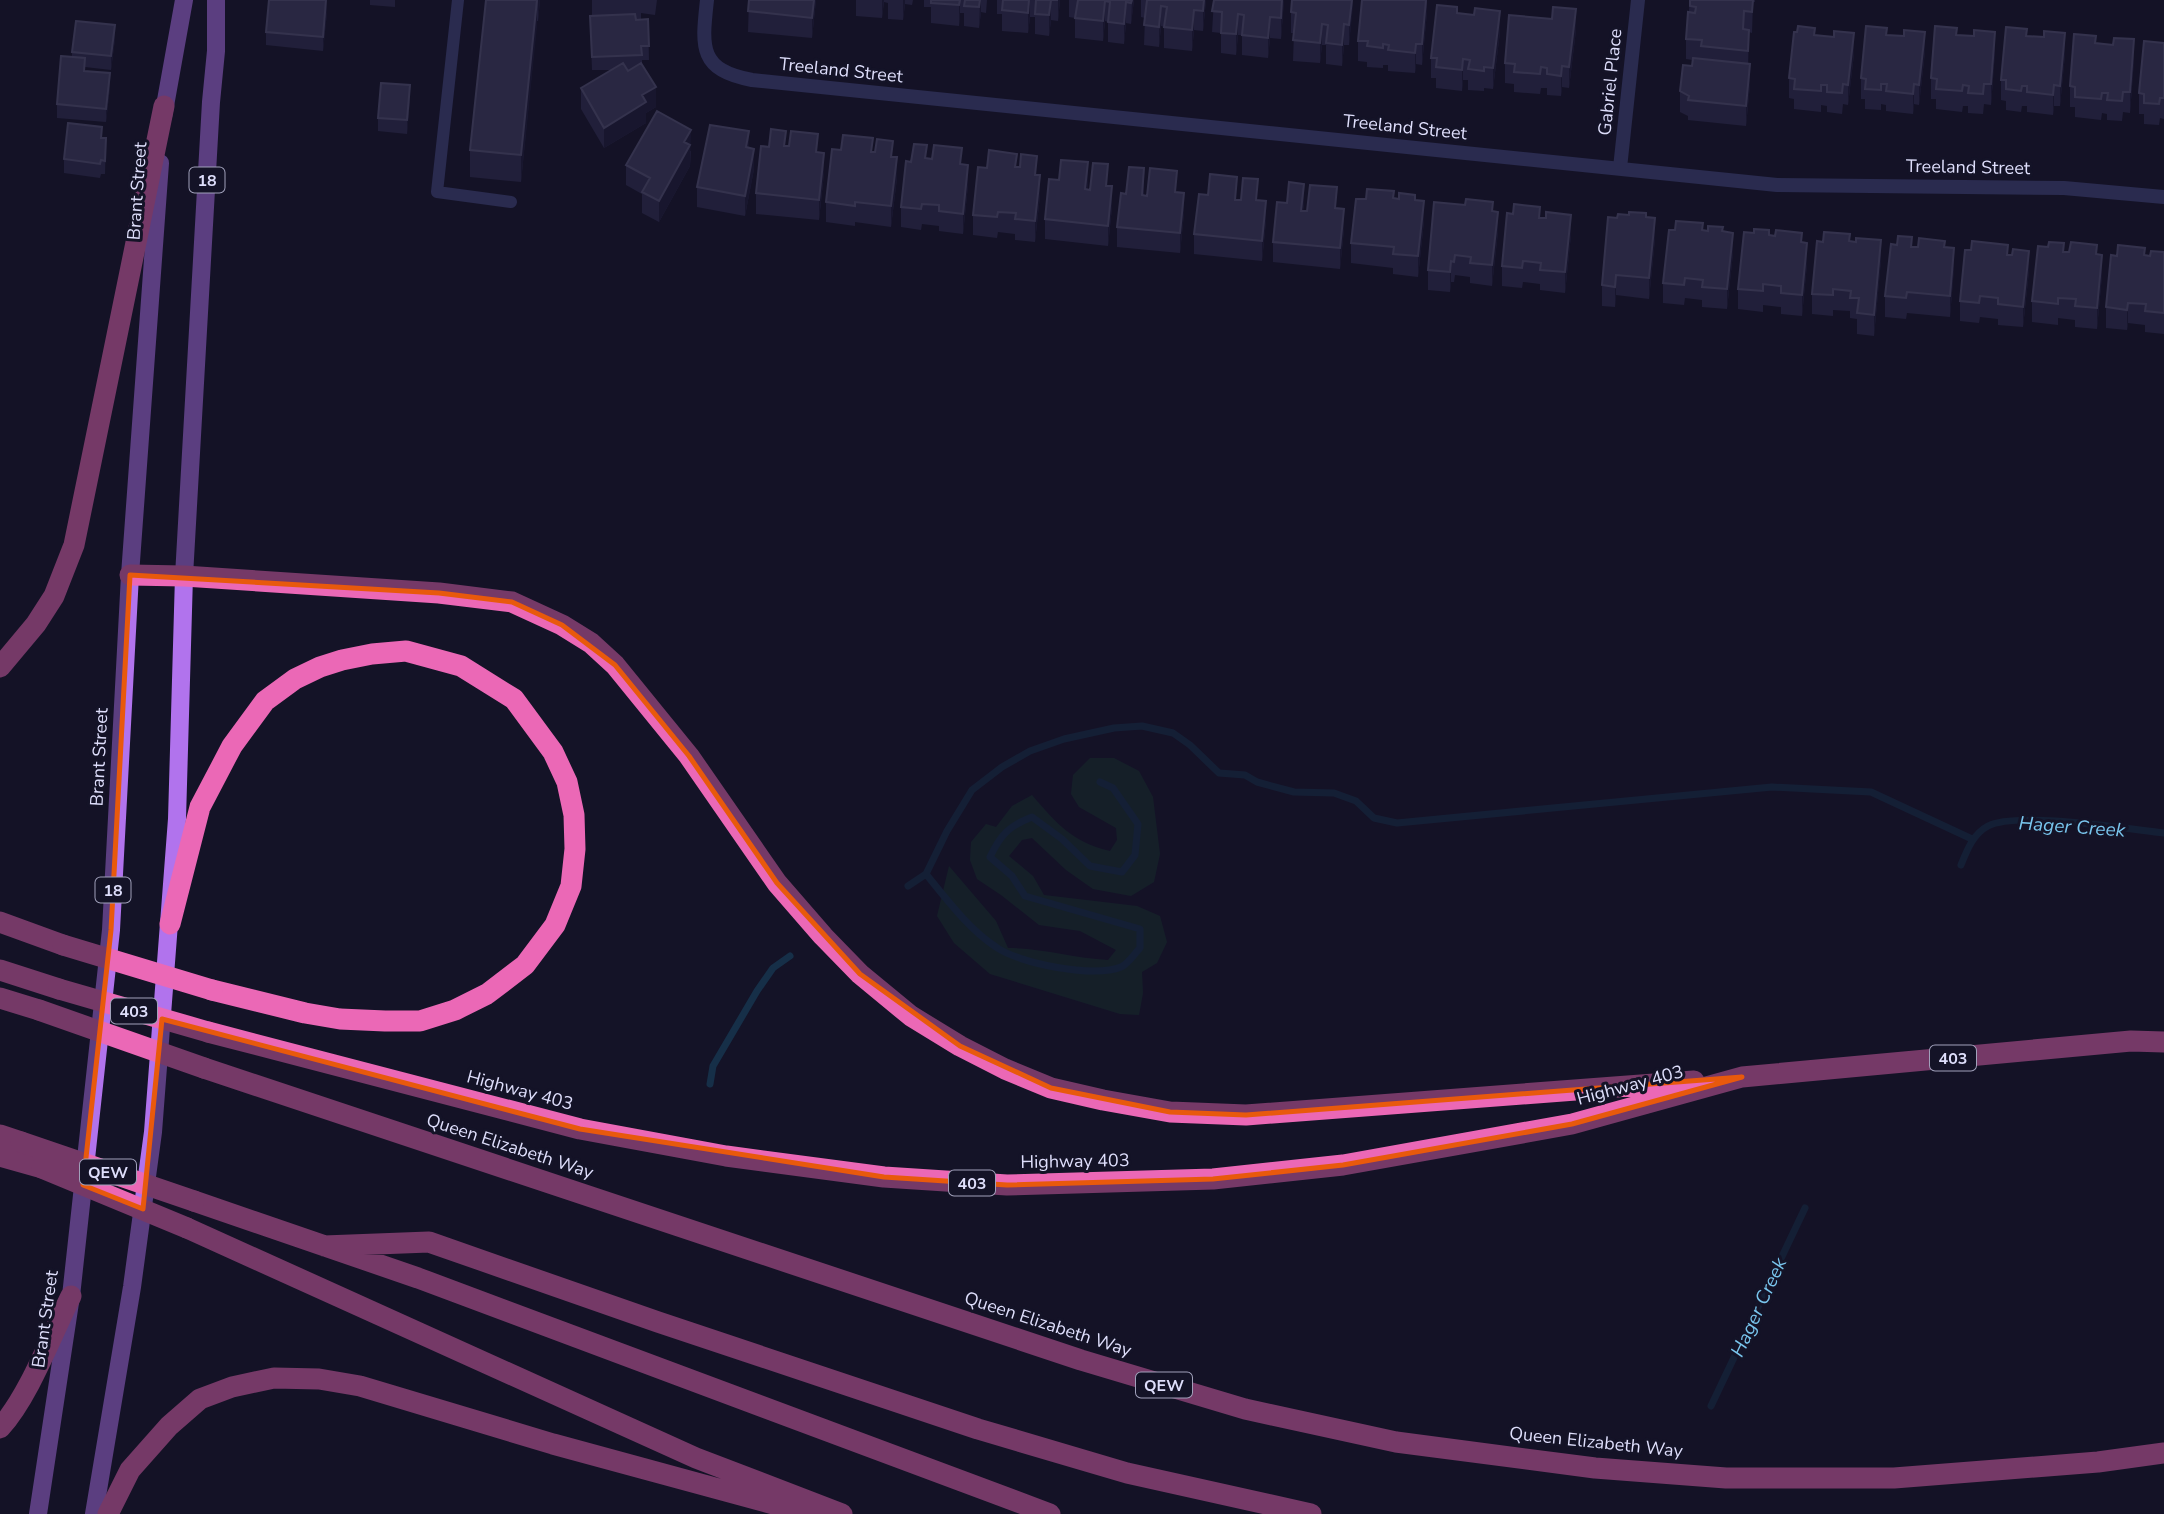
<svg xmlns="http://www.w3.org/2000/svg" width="2164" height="1514" font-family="'Nunito Sans',sans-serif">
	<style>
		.green { fill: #17302c }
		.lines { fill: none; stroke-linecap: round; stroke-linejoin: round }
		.stream { stroke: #162f48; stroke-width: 7 }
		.service { stroke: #454980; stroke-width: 12 }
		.minor { stroke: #454980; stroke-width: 14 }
		.primary { stroke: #b173ed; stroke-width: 18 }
		.motorway { stroke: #eb68b6; stroke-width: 21 }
		.motorway-bridge { stroke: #eb68b6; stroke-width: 21 }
		.wall { fill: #322f52 }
		.shaded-wall { fill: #1e1c39 }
		.building { fill: #444264; stroke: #5c5a7c; stroke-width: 2 }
		.marked { fill: none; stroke: #e8590c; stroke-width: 5; stroke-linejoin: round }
		.labels { text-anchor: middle; stroke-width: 6; stroke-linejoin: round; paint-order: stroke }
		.shield { fill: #141327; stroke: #a1a1bb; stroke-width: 2 }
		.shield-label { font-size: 16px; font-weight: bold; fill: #dedefb }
		.street-label { font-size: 18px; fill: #dedefb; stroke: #141327 }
		.water-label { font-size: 19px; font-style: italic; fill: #79c5ed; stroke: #141327 }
	</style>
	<rect width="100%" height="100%" fill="#141327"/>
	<path class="green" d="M1090,758H1114L1139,771L1153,797L1160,854L1154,882L1131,896L1093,889L1066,870L1032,838L1022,840L1009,856L1033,876L1044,895L1137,906L1160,916L1167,942L1157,963L1142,972L1143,993L1139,1015L1120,1014L990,974L954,943L937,916L949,866L996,921L1008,948C1041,948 1074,958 1108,960L1116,950L1080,931L1039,925L1001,895L977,879L970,860L971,842L986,824L996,827L1012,806L1032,795C1056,823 1072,842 1110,851L1117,840L1116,828L1079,807L1071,794L1073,775Z"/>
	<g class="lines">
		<path class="stream" d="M1961,865C1967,850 1973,834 1988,826C2017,811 2127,829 2164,833
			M926,874L947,831L972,790L1002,767L1030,751L1064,739L1114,728L1142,726L1173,733L1190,745L1219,773L1245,775L1257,782L1294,792L1334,793L1356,801L1374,818L1397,823L1772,787L1871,792L1972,839
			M908,886L926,874C947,900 969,929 996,947C1020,964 1094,978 1121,967C1128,964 1135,953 1140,948V929L1025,896L1012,876L990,857C1001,834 1009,826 1032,817L1062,839L1090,866L1122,872L1135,855L1138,824L1113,788L1100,782
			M710,1084L713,1066L757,991L773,968L790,956
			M1711,1406L1805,1208"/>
		<path class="service" d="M458,0L437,192L511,202"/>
		<path class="minor" d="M707,0C702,46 698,70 752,80L1777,185L2064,188L2164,197
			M1620,168L1638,0"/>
		<path class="primary" d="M163,117L184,0
			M38,1514L71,1296L111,930L130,575L160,163
			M94,1514L132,1287L153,1132L177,819L184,576L211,102L216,51V0"/>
		<path class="motorway" d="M130,575L184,576L439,593L512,602L562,625L591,643L615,665L689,756L777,883L823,936L860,974L911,1016L960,1046L1005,1069L1051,1088L1103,1100L1170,1112L1246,1115L1694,1081
			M0,667L36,624L54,596L74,545L164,106
			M0,922L63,945
			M170,924L200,807L232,746L265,701L295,679L320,667L342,660L372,654L406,651L461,666L514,699L553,752L567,782L574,815L575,849L571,886L555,925L525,965L487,994L455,1010L420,1021H385L340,1019L305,1013L212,990
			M0,970L59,989
			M0,998L39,1010
			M208,1032L580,1129L726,1156L884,1177L1007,1185L1213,1179L1343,1165L1572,1124L1742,1077L2131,1041L2164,1042
			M204,1068L1081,1360L1245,1409L1396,1442L1595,1468L1726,1478H1894L2098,1462L2164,1453
			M0,1135L21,1142
			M0,1156L42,1168
			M194,1201L418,1278L1050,1514
			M187,1228L696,1458L842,1514
			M324,1246L429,1242L658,1322L978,1429L1127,1473L1311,1514
			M0,1428C29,1396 51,1336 71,1296
			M108,1514L130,1470L169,1426L200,1399L232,1387L274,1378L319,1379L360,1386L553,1444L810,1514"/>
		<path class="motorway-bridge" d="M63,945L212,990
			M59,989L208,1032
			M39,1010L204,1068
			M21,1142L194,1201
			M42,1168L187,1228"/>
	</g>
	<path class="wall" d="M370,0H395V7L370,5Z
		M486,0H540L538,21H537L521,182L470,177V150Z
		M592,0H657L655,15L641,13V19H636V20L648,19L649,60H642V64L656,107L646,113V123L604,148L581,109V88L612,70H592L590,16L600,15H592Z
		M749,0H816L812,38L748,32Z
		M856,0H913L912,5L905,4L903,20L888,19V3L884,2L882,18L856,16Z
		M924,0H987L986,13L981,12L979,28L964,26V13H960L959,26L931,23V7H924Z
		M997,0H1060L1058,21L1051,20L1049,36L1035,34V17H1030L1028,33L1002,31V14H997Z
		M1069,0H1134L1131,24L1126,23L1124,44L1108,42V22L1105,21L1103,41L1075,38V18L1069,17Z
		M1141,0H1206L1203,31L1194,30L1192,51L1164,48V27L1161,26L1159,47L1144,45L1145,18L1141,17Z
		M1214,0H1284L1281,39L1270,38L1268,58L1242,55V35H1238L1236,55L1221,53V33L1212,32Z
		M1353,0L1349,45H1344L1342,66L1326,64V45H1322L1320,63L1293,61L1294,33H1291V12Z
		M1427,0V12L1422,65L1416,64L1415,73L1388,71V65H1383V68L1367,67V62L1358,61V41Z
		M1690,0H1755V2H1753L1752,33L1749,32L1748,64L1750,84L1746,126L1688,120V116L1680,112V91L1692,66L1693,60L1686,59V39Z
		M327,12L323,51L266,45V32Z
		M1457,13L1500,32L1493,89L1484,88V91L1468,90V80H1463L1462,91L1436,88V78H1431V58Z
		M1552,19L1576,30L1569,88L1562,87L1561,96L1547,95V88H1541L1540,94L1514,92V84L1505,83V63Z
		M1815,35L1854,54L1848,105L1843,104L1842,114L1827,112V106L1821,105V112L1794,109V99L1789,98V78Z
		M1887,35L1925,52L1919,105L1914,104L1913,114L1886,111V105L1881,104V110L1865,109V99H1861V78Z
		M1957,35L1995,52L1991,105L1984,104L1983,114L1968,113V106H1963L1962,112L1936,109V99H1931V78Z
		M2027,36L2065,54L2060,106H2054L2053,115L2027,112V106H2022L2021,112L2006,110V101L2001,100V80Z
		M115,39L111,70L85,67V71L110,87L106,122L57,118V104L72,57V52Z
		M2096,43L2134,60L2130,113L2123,112L2122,121L2107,120V114L2102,113L2101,120L2075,117V107H2070V86Z
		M2164,43V119L2160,118L2159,125L2144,124V114H2139V93Z
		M410,99L407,134L378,131V118Z
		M102,138H106L105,174H101L100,178L64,173V159Z
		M786,146L818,152L824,173L819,220L756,214V193L769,147Z
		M749,148L754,169L745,216L697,207V187Z
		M691,151L690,166L659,222L642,213V194L626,185V165Z
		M873,152L893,157L897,178L891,227L855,222V226L826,222V202Z
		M927,158L962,164L968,185L963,234L939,231V226L922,224L921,230L901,227V207L911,162Z
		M1017,167L1037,175L1040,195L1035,242L1015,240V234L998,232L997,238L973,235V215L987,168Z
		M1059,180L1088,183L1087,190L1108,186L1112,207L1108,246L1045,239V219Z
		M1144,189V195L1147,196L1177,192L1184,213L1180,253L1117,247V227L1126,194Z
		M1394,198L1415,200L1424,221L1418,277L1393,274V268L1351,263V243L1366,199Z
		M1237,200H1258L1266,221L1262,261L1194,254V234Z
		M1304,204L1303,211L1337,208L1344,229L1340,269L1273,262V242Z
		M1493,211L1498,232L1492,286L1470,283V277L1455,275L1454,282H1451L1450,292L1428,290V270Z
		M1646,217L1655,239L1649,299L1616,295L1615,307L1602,306V285L1617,218Z
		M1540,218L1571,235L1565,293L1540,290V284L1523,282L1522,288L1502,286V266Z
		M1703,230L1723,232L1733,253L1727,309L1702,307V300L1685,298L1684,305L1663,303V283Z
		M1769,235L1802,243L1807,264L1802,316L1781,314V307L1763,305V312L1738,309V289Z
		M1850,241L1881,260L1874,336L1857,334V319L1850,318V311L1833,310V316L1812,314V294L1823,242Z
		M1912,247H1945L1954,268L1950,317L1907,313L1906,319L1885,317V296Z
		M2064,252L2097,254L2102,275L2097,329L2075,327V320L2058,318V325L2032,322V301Z
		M2164,252V334L2145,332V325L2128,323L2127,330L2106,328V307L2145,255L2150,256Z
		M2008,255L2029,271L2023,327L1998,325V319L1980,317L1979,323L1960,321V301Z"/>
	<path class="shaded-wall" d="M327,0V12L323,51V37Z
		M537,0V26L521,182V155Z
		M538,0H540L538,21Z
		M814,0H816L812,38V18Z
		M882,0H884L882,18Z
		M903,0H905V4L903,20Z
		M960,0V13L959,26V5Z
		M980,0H981V12L979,28Z
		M1030,0V17L1028,33V13Z
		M1051,0V20L1049,36V15Z
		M1058,0H1060L1058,21Z
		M1132,0H1134L1131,24Z
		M1204,0H1206L1203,31V11Z
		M1282,0H1284L1281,39V18Z
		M1352,0H1353V6L1349,45V25Z
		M1426,0L1427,12L1422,65V44Z
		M1105,1V21L1103,41V21Z
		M1126,2V23L1124,44V24Z
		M1161,6V26L1159,47V27Z
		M1576,9V30L1569,88V67Z
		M1194,10V30L1192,51V30Z
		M1500,11V32L1493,89V68Z
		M1238,14V35L1236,55V34Z
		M1270,17V38L1268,58V38Z
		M1322,24V45L1320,63V43Z
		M1344,24V45L1342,66V45Z
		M115,25V39L111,70V56Z
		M1749,30V50L1748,71V51Z
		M1925,32V52L1919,105V85Z
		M1995,32V52L1991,105V84Z
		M1854,33V54L1848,105V85Z
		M2065,33V54L2060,106V86Z
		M2134,39V60L2130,113V92Z
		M1416,44V64L1415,73V53Z
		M1463,59V80L1462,91V70Z
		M1750,64V84L1746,126V106Z
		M1562,66V87L1561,96V76Z
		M110,73V87L106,122V109Z
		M1914,84V104L1913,114V94Z
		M410,85V99L407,134V120Z
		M2054,85V106L2053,115V95Z
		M656,87V107L646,113V123L604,148V128L642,95Z
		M691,130L690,166L659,222V201L684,142Z
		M749,131V151L746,147Z
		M754,149V169L745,216V196Z
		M824,153V173L819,220V200Z
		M897,157V178L891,227V206Z
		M1088,162V183L1085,210V189Z
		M968,165V185L963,234V214Z
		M1144,168V189L1142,216V195Z
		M1040,175V195L1035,242V221Z
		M1304,184V204L1301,231V211Z
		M1112,186V207L1108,246V226Z
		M1184,193V213L1180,253V233Z
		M1266,201V221L1262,261V241Z
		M1424,201V221L1418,277V256Z
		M1344,209V229L1340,269V248Z
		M1498,212V232L1492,286V265Z
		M1571,215V235L1565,293V272Z
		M1655,218V239L1649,299V278Z
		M1733,233V253L1727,309V289Z
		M1881,240V260L1874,336V315Z
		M1807,243V264L1802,316V295Z
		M1954,248V268L1950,317V296Z
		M2029,251V271L2023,327V307Z
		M2102,255V275L2097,329V308Z
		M1451,261V282L1450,292V272Z
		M1616,275V295L1615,307V287Z
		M2128,303V323L2127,330V310Z"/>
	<path class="building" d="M269,0H326L323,37L266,32Z
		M486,0H537L521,155L470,150Z
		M749,0H814L812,18L748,11Z
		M931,0H960L959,5L931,3Z
		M965,0H980L979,7L964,6Z
		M1003,0H1029L1028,13L1002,10Z
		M1036,0H1058H1051L1049,15L1035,14Z
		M1078,0H1132L1131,3L1126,2L1124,24L1108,22L1110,2L1105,1L1103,21L1075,18Z
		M1147,0H1204L1203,11L1194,10L1192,30L1164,27L1167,7L1161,6L1159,27L1144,25Z
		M1214,0H1282L1281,18L1270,17L1268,38L1242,35L1244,15L1238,14L1236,34L1221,33L1222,12L1212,11Z
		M1292,0H1352L1349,25L1344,24L1342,45L1326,43L1328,25L1322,24L1320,43L1293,40L1296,13L1291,12Z
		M1362,0H1426L1422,44H1416L1415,53L1388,50L1389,45L1383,44V48L1367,46L1368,41H1358Z
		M1690,0H1753L1752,12L1744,11L1743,29L1749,30L1748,51L1701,46L1702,40L1686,39L1688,12L1695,13L1696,7L1690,6Z
		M1437,5L1457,7V13L1474,15L1475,8L1500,11L1493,68L1484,67V71L1468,69L1470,60L1463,59L1462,70L1436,67L1437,58H1431Z
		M1553,7L1576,9L1569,67L1562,66L1561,76L1547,74V68L1541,67L1540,74L1514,72L1515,64L1505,63L1509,15L1552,19Z
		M635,14L636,20L648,19L649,46H641L642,55L592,57L590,16Z
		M76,21L115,25L111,56L72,52Z
		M1798,26L1815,28L1814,35L1834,37V31L1854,33L1848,85L1843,84L1842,93L1827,92V85H1821V91L1794,89L1795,79L1789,78L1794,32H1797Z
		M1866,26L1887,28L1886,35L1904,36V30L1925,32L1919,85L1914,84L1913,94L1886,91L1887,84H1881V90L1865,89L1866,79L1861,78Z
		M1935,26L1957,28L1956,35L1974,36V30L1995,32L1991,84H1984L1983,94L1968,93L1969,86L1963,85L1962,91L1936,89L1937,79L1931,78Z
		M2006,27L2027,29L2026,36L2044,37V31L2065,33L2060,86L2054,85L2053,95L2027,92V86H2022L2021,91L2006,89V80H2001Z
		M2074,34L2096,36L2095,43L2113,45L2114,38L2134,39L2130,92H2123L2122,101L2107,100L2108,93H2102L2101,99L2075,97V87L2070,86Z
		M2144,41L2164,43V98H2160L2159,104L2144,103V94L2139,93Z
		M61,56L85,58L84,71L110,73L106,109L57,104Z
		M1693,58L1750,64L1746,106L1688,100L1689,96L1680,91L1683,65L1692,66Z
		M623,63L628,71L641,63L656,87L642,95L646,102L604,128L581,88Z
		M381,83L410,85L407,120L378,118Z
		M657,111L691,130L684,142L690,145L659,201L642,192L650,178L626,165Z
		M68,123L102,127L101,138H106L105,161L101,160L100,164L64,159Z
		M710,125L749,131L746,147L754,149L745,196L697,187Z
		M771,129L786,131L784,146H789L791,131L818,134L816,152L824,153L819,200L756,193L761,146L769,147Z
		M843,135L873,138L871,152H875L877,139L893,141L891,157H897L891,206L855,202V206L826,202L832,149L841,150Z
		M914,144L927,145L925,158L932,159L934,145L962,148L960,164L968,165L963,214L939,211V205L922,204L921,209L901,207L906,161L911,162Z
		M989,150L1017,154L1015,167H1020L1021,154L1037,156L1035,175H1040L1035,221L1015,219L1016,213L998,212L997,217L973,215L978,167L987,168Z
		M1061,160L1088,162L1085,189L1090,190L1093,163L1108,164L1106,186H1112L1108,226L1045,219L1049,179L1059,180Z
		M1129,167L1144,168L1142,195L1147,196L1150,168L1177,171L1175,192L1184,193L1180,233L1117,227L1121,193L1126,194Z
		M1210,174L1237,177L1235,200H1241L1243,178L1258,179L1256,200L1266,201L1262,241L1194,234L1199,194L1208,195Z
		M1289,182L1304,184L1301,211H1307L1310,185L1337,187L1335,208L1344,209L1340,248L1273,242L1277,202L1287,203Z
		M1367,189L1394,191L1393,198L1399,199V193L1415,195V200L1424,201L1418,256L1393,254L1394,247L1351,243L1356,199H1366Z
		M1466,199L1493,202L1492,211L1498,212L1492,265L1470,263L1471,257L1455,255L1454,262L1451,261L1450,272L1428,270L1434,202L1465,205Z
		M1514,204L1540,207L1539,218H1546V212L1571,215L1565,272L1540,270L1541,263L1523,261L1522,268L1502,266L1507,213L1513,214Z
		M1629,212L1646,213V217L1655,218L1649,278L1616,275L1615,287L1602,285L1608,217L1617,218L1618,214L1629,215Z
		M1676,221L1703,223L1702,230L1708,231V226L1723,227L1722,231L1733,233L1727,289L1702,287L1703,280L1685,278L1684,285L1663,283L1669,230H1675Z
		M1754,229L1769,230V235L1775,236L1776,230L1802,233L1801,242L1807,243L1802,295L1781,293V286L1763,284V291L1738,289L1744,232L1754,233Z
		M1824,232L1850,234L1849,241L1856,242V238L1881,240L1874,315L1857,313L1859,298H1850L1851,291L1833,289V295L1812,294L1817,241L1823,242Z
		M1898,236L1912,237L1911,247H1918L1919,238L1945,241L1944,247L1954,248L1950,296L1907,292L1906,298L1885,296L1891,244L1897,245Z
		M1972,241L2008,245L2007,255H2012L2013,249L2029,251L2023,307L1998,304V298L1980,296L1979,303L1960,301L1965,250H1971Z
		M2049,242L2064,243L2063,252H2069L2071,242L2097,245L2096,254L2102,255L2097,308L2075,306L2076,299L2058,298V304L2032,301L2038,246L2048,247Z
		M2118,245L2145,248L2144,255L2150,256L2151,251L2164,252V313L2145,311L2146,304L2128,303L2127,310L2106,307L2111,255L2117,256Z"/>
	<path d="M0 0H2164V1514H0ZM130,575L439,593L512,602L562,625L615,665L689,756L777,883L860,974L960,1046L1051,1088L1170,1112L1246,1115L1742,1077L1572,1124L1343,1165L1213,1179L1007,1185L884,1177L580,1129L162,1019L143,1209L83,1185L111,930Z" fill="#141327" fill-opacity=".55" fill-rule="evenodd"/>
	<path class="marked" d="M130,575L439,593L512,602L562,625L615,665L689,756L777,883L860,974L960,1046L1051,1088L1170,1112L1246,1115L1742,1077L1572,1124L1343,1165L1213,1179L1007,1185L884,1177L580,1129L162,1019L143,1209L83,1185L111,930Z"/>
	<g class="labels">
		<g class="shield">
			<rect x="189.5" y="167.5" width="35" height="25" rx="5"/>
			<rect x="95.5" y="877.5" width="35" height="25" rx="5"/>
			<rect x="111" y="998.5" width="46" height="25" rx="5"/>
			<rect x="1930" y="1045.5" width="46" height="25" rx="5"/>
			<rect x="80" y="1159.5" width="56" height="25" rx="5"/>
			<rect x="949" y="1170.5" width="46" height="25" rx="5"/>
			<rect x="1136" y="1372.5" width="56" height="25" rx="5"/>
		</g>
		<g class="shield-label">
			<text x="207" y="186">18</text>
			<text x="113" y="896">18</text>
			<text x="134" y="1017">403</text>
			<text x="1953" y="1064">403</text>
			<text x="108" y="1178">QEW</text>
			<text x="972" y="1189">403</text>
			<text x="1164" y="1391">QEW</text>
		</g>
		<g class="street-label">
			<text transform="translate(841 70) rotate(6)" y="6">Treeland Street</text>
			<text transform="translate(1610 82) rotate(-84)" y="6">Gabriel Place</text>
			<text transform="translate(1405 127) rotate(6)" y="6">Treeland Street</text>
			<text transform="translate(1968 167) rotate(1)" y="6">Treeland Street</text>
			<text transform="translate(137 191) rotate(-86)" y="6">Brant Street</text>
			<text transform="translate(99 757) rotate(-87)" y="6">Brant Street</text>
			<text transform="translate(1630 1085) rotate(-15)" y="6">Highway 403</text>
			<text transform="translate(520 1090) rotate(15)" y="6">Highway 403</text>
			<text transform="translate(510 1146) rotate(18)" y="6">Queen Elizabeth Way</text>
			<text transform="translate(1075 1161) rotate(-1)" y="6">Highway 403</text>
			<text transform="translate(45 1319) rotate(-82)" y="6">Brant Street</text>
			<text transform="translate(1048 1324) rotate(18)" y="6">Queen Elizabeth Way</text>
			<text transform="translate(1596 1442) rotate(6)" y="6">Queen Elizabeth Way</text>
		</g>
		<g class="water-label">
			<text transform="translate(2072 826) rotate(4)" y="7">Hager Creek</text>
			<text transform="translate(1758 1307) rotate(-65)" y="7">Hager Creek</text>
		</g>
	</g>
</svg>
